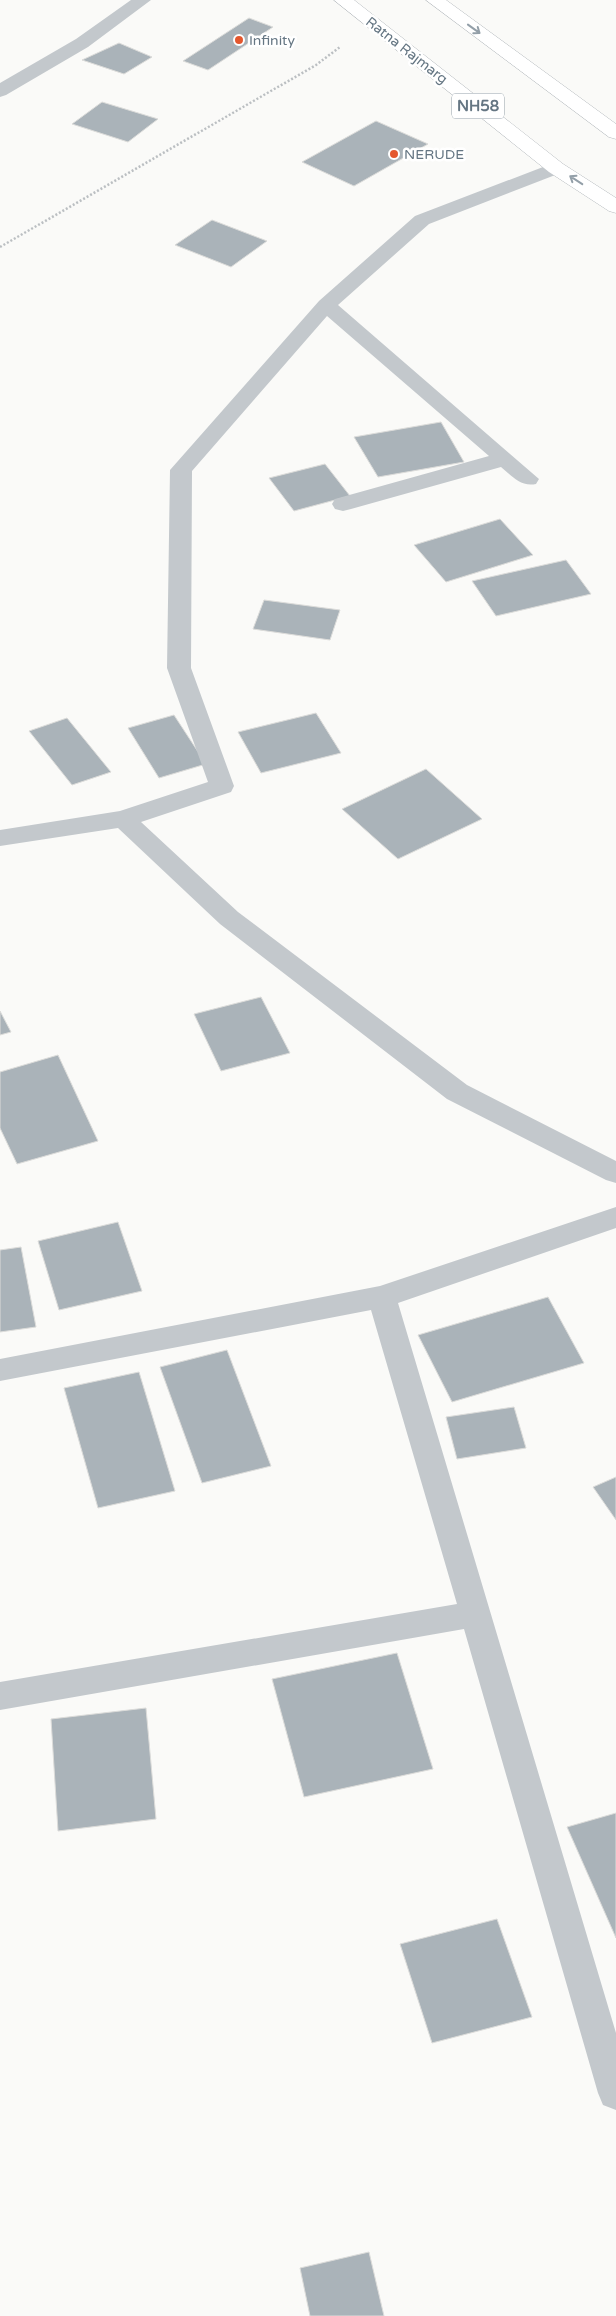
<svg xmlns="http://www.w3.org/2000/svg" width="616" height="2316" font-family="'Varela Round',sans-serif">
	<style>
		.building { fill: #aab3b9; stroke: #dcdcda }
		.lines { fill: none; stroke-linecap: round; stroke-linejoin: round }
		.highway-casing { stroke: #b4b9bd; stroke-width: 1 }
		.path { stroke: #bbbfc2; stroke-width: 2.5; stroke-dasharray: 2 2; stroke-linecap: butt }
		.street { fill: #c3c8cc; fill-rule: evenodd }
		.highway { fill: #fff; fill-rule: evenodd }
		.oneway { stroke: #939fa8 }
		.poi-dot { fill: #e4572e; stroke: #fff; stroke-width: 2 }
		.labels { text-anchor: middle; stroke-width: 5; stroke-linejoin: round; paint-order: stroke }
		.far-poi-label { font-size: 14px; fill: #657683; stroke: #fff; text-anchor: start }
		.far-street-label { font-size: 14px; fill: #657683; stroke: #fff }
		.shield { fill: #fff; stroke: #939fa8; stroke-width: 1 }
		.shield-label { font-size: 15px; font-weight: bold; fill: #657683 }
	</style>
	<rect width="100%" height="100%" fill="#fafaf8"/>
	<path class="building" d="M249,18L273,27L208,70L183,61Z
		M119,43L152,57L124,74L82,60Z
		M102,102L158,119L128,142L72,124Z
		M376,121L428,144L354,186L302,162Z
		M212,220L267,241L231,267L175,245Z
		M441,422L464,462L378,477L354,437Z
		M325,464L350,496L294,511L269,478Z
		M500,519L533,555L446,582L414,545Z
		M566,560L591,594L496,616L472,581Z
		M264,600L340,610L330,640L253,629Z
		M316,713L341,753L261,773L238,732Z
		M174,715L206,764L159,778L128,728Z
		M67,718L111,772L72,785L29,731Z
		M426,769L482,819L398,859L342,809Z
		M261,997L290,1053L221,1071L194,1014Z
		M0,1011L11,1032L0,1035Z
		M58,1055L98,1141L17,1164L0,1128V1072Z
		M118,1222L142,1291L59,1310L38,1241Z
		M21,1247L36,1327L0,1332V1250Z
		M548,1297L584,1363L452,1402L418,1335Z
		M227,1350L271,1466L202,1483L160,1367Z
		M139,1372L175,1491L98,1508L64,1388Z
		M514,1407L526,1448L457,1459L446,1417Z
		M616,1477V1520L593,1487Z
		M397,1653L433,1769L304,1797L272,1679Z
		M146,1708L156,1819L58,1831L51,1719Z
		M616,1813V1938L567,1827Z
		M497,1919L532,2017L432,2043L400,1944Z
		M369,2252L384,2316H310L300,2268Z"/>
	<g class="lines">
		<g class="highway-casing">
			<path id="highway" d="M334,0H354L563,164L616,198V213L609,211L549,172Z
				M426,0H446L616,124V139L609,137Z"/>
		</g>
		<path class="path" d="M0,247L316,65L340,47"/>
		<path class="street" d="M131,0H151L88,47L6,95L0,97V83L76,39Z
			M556,162L563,164L566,168L563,172L429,224L338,305L539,479L536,484C520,487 512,476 501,467L351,509L343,511L335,509L332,504L335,499L489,456L327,316L192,471L191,668L234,786L231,792L141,822L238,912L467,1085L616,1161V1183L606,1180L447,1099L220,924L118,828L0,846V830L120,811L208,782L167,668L170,470L319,301L415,216Z
			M616,1207V1228L398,1303L616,2033V2110L603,2105L598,2093L464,1629L0,1710V1682L457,1604L371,1310L0,1381V1359L380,1286Z"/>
		<use href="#highway" class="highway"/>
	</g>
	<defs><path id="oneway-shaft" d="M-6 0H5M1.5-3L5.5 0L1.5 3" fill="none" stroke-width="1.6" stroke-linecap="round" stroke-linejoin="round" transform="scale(1.25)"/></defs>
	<g class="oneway">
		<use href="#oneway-shaft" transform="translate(474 29) rotate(36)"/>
		<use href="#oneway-shaft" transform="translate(576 180) rotate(-147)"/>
	</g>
	<g class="poi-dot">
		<circle cx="239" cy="40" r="5"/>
		<circle cx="394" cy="154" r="5"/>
	</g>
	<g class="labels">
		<g class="far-poi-label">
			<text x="249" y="45">Infinity</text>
			<text x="404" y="159">NERUDE</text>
		</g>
		<g class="far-street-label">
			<text transform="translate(407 50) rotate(38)" y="5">Ratna Rajmarg</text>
		</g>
		<rect class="shield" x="452" y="93.5" width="52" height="25" rx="4"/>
		<g class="shield-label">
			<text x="478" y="111">NH58</text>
		</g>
	</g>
</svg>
